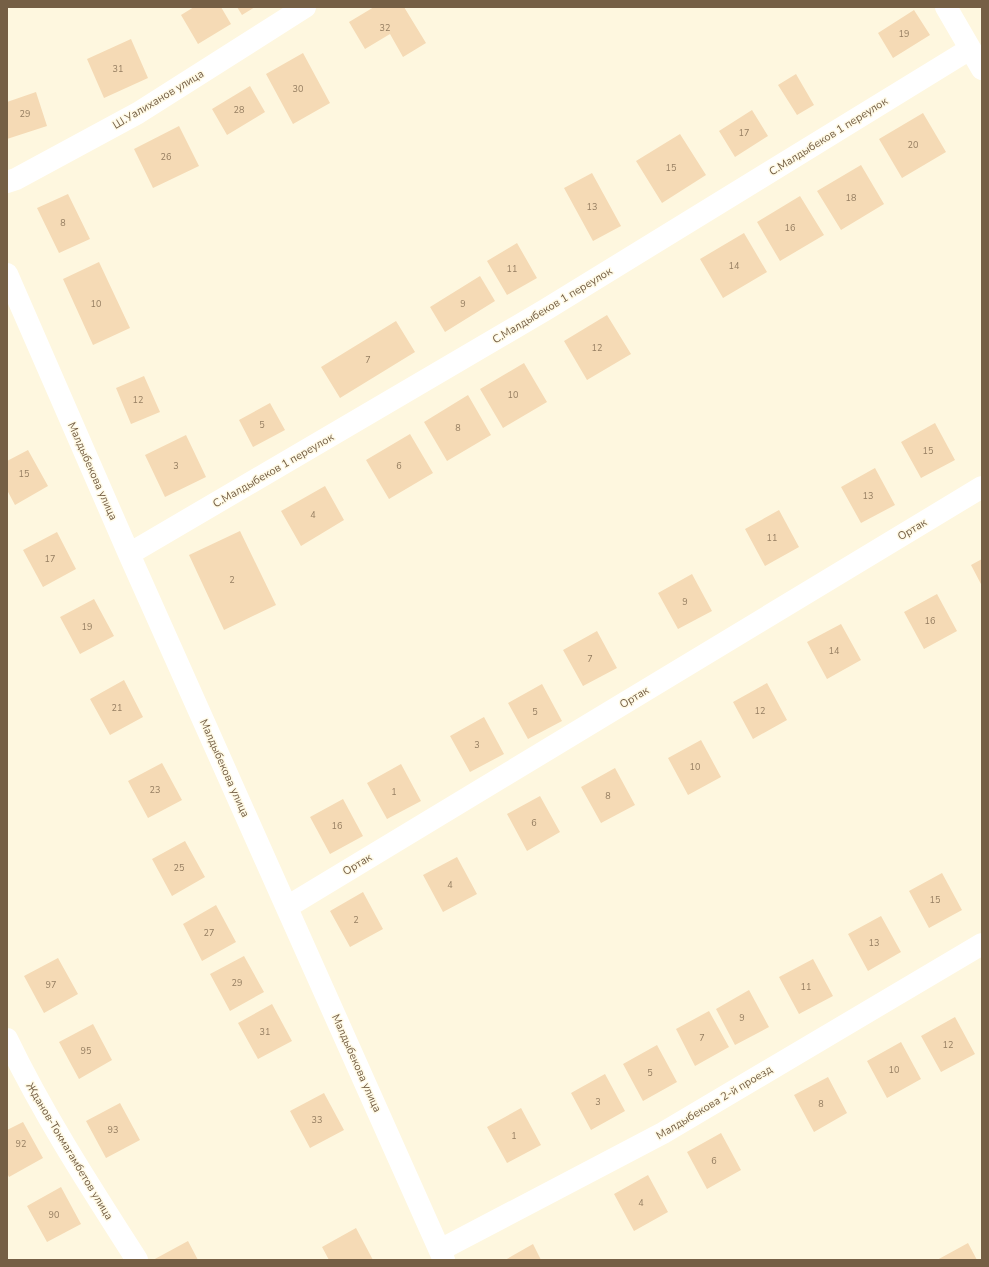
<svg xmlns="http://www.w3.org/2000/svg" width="989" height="1267" font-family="'Nunito Sans',sans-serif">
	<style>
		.building { fill: #f5dab5 }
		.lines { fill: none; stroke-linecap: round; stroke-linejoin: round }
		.minor { stroke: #fff; stroke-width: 22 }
		.labels { text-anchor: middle; stroke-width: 3; stroke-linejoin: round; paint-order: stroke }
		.number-label { font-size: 9px; fill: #957e61 }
		.street-label { font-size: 11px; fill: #755f45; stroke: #fffae6 }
	</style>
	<rect width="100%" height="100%" fill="#fef7df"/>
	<path class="building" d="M194,7H221L231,24L198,44L181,15Z
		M237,7H255L242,15Z
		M374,7H404L426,43L403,57L390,34L365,49L349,22Z
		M914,10L930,35L893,58L878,33Z
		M131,39L148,78L104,98L87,59Z
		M303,53L330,103L293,124L266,74Z
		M796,74L814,105L797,115L778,85Z
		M250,86L265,112L227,135L212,109Z
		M36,92L47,126L7,139V102Z
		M752,110L768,136L735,157L719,131Z
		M923,113L946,152L902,178L879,139Z
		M179,126L199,166L153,188L134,149Z
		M680,134L706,175L662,203L636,161Z
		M861,165L884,204L841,230L817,191Z
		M592,173L621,226L593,241L564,188Z
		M68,194L90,239L59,253L37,208Z
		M800,196L824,235L780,261L757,222Z
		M744,233L767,272L723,298L700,259Z
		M517,243L537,278L507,295L487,261Z
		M99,262L130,328L93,345L63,279Z
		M480,276L495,301L445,332L430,307Z
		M607,315L631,354L587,380L564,341Z
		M396,321L415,352L340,398L321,367Z
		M524,363L547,402L503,428L480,389Z
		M144,376L160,412L131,424L116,388Z
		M468,395L491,435L447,461L424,422Z
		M270,403L285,430L253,447L239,420Z
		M935,423L955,460L921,478L901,442Z
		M410,434L433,473L389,499L366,460Z
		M186,435L206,477L165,497L145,455Z
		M28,450L48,486L15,505L7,490V461Z
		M875,468L895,505L861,523L841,487Z
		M325,486L344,520L301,546L281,511Z
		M779,510L799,547L765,566L745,529Z
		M240,531L276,605L224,630L189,555Z
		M57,532L76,569L43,587L23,550Z
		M982,559V586L971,565Z
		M692,574L712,611L678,629L658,593Z
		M937,594L957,631L924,649L904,612Z
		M94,599L114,636L80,654L60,617Z
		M841,624L861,660L827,679L807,642Z
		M597,631L617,668L583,686L563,650Z
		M124,680L143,717L110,735L90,699Z
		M767,683L787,720L753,739L733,702Z
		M542,684L562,721L528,739L508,703Z
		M484,717L504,754L470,772L450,736Z
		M701,740L721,777L688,795L668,758Z
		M162,763L182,800L148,818L128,781Z
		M401,764L421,801L387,819L367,783Z
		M615,768L635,805L601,823L581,787Z
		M540,796L560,832L527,851L507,814Z
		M343,799L363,836L330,854L310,817Z
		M185,841L205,877L172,896L152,859Z
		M457,857L477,894L443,912L423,875Z
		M942,873L962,910L929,928L909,891Z
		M363,892L383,929L350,947L330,911Z
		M216,905L236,942L202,961L183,924Z
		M881,916L901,952L868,971L848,934Z
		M244,956L264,992L230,1011L210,974Z
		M58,958L78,994L44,1013L24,976Z
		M813,959L833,996L799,1014L779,977Z
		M749,990L769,1027L735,1045L716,1009Z
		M272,1004L292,1041L258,1059L238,1023Z
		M709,1011L729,1047L695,1066L676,1029Z
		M955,1017L975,1054L941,1072L921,1036Z
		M93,1024L112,1060L79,1079L59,1042Z
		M901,1042L921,1079L887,1098L867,1061Z
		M657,1045L677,1082L643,1101L623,1064Z
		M605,1074L625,1111L591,1130L571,1093Z
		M828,1077L847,1113L814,1132L794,1095Z
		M324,1093L344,1130L310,1148L290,1111Z
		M120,1103L140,1140L106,1158L86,1121Z
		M521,1108L541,1145L507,1163L487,1127Z
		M23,1122L43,1158L9,1177L7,1173V1130Z
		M721,1133L741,1170L707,1189L687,1152Z
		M648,1175L668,1212L634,1231L614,1194Z
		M61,1187L81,1224L47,1242L27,1206Z
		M356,1228L373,1260H329L322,1247Z
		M188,1241L198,1260H153Z
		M968,1243L977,1260H937Z
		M533,1244L541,1260H505Z"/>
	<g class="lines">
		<path class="minor" d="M946,7L982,69
			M7,182L16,179L138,113L305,7
			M7,274L129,554L444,1260
			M129,554L545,310L970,49
			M287,907L982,487
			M7,1039C44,1116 91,1188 137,1260
			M440,1250L663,1133L982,944"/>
	</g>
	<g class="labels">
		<g class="number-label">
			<text x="385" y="31">32</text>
			<text x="904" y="37">19</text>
			<text x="118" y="72">31</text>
			<text x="298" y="92">30</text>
			<text x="239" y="113">28</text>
			<text x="25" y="117">29</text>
			<text x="744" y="136">17</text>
			<text x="913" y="148">20</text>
			<text x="166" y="160">26</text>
			<text x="671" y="171">15</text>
			<text x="851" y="201">18</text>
			<text x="592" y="210">13</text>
			<text x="63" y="226">8</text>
			<text x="790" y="231">16</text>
			<text x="734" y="269">14</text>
			<text x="512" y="272">11</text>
			<text x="96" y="307">10</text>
			<text x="463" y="307">9</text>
			<text x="597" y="351">12</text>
			<text x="368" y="363">7</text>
			<text x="513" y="398">10</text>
			<text x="138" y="403">12</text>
			<text x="262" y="428">5</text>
			<text x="458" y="431">8</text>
			<text x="928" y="454">15</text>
			<text x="176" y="469">3</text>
			<text x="399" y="469">6</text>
			<text x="24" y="477">15</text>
			<text x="868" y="499">13</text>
			<text x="313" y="518">4</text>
			<text x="772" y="541">11</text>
			<text x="50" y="562">17</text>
			<text x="232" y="583">2</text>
			<text x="685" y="605">9</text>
			<text x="930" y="624">16</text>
			<text x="87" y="630">19</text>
			<text x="834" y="654">14</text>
			<text x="590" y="662">7</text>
			<text x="117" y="711">21</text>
			<text x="760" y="714">12</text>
			<text x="535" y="715">5</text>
			<text x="477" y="748">3</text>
			<text x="695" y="770">10</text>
			<text x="155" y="793">23</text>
			<text x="394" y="795">1</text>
			<text x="608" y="799">8</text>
			<text x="534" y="826">6</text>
			<text x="337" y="829">16</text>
			<text x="179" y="871">25</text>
			<text x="450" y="888">4</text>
			<text x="935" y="903">15</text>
			<text x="356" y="923">2</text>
			<text x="209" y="936">27</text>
			<text x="874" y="946">13</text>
			<text x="237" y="986">29</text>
			<text x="51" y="988">97</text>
			<text x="806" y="990">11</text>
			<text x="742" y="1021">9</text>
			<text x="265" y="1035">31</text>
			<text x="702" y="1041">7</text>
			<text x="948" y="1048">12</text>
			<text x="86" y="1054">95</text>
			<text x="894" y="1073">10</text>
			<text x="650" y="1076">5</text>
			<text x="598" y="1105">3</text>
			<text x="821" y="1107">8</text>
			<text x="317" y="1123">33</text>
			<text x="113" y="1133">93</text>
			<text x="514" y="1139">1</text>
			<text x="21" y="1147">92</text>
			<text x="714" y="1164">6</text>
			<text x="641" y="1206">4</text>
			<text x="54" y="1218">90</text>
		</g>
		<g class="street-label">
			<text transform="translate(158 99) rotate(-31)" y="4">Ш.Уалиханов улица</text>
			<text transform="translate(828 136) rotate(-32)" y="4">С.Малдыбеков 1 переулок</text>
			<text transform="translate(552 305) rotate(-31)" y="4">С.Малдыбеков 1 переулок</text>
			<text transform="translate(273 470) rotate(-30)" y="4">С.Малдыбеков 1 переулок</text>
			<text transform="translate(93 471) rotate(66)" y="4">Малдыбекова улица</text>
			<text transform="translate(912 529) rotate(-31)" y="4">Ортак</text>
			<text transform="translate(634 697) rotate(-31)" y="4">Ортак</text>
			<text transform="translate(225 768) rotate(66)" y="4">Малдыбекова улица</text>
			<text transform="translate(357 864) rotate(-31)" y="4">Ортак</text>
			<text transform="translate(357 1063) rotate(66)" y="4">Малдыбекова улица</text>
			<text transform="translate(714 1102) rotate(-31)" y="4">Малдыбекова 2-й проезд</text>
			<text transform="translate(70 1151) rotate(59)" y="4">Жданов-Токмагамбетов улица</text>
		</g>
	</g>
	<rect width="989" height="1267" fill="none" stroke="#755f45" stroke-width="16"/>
</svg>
